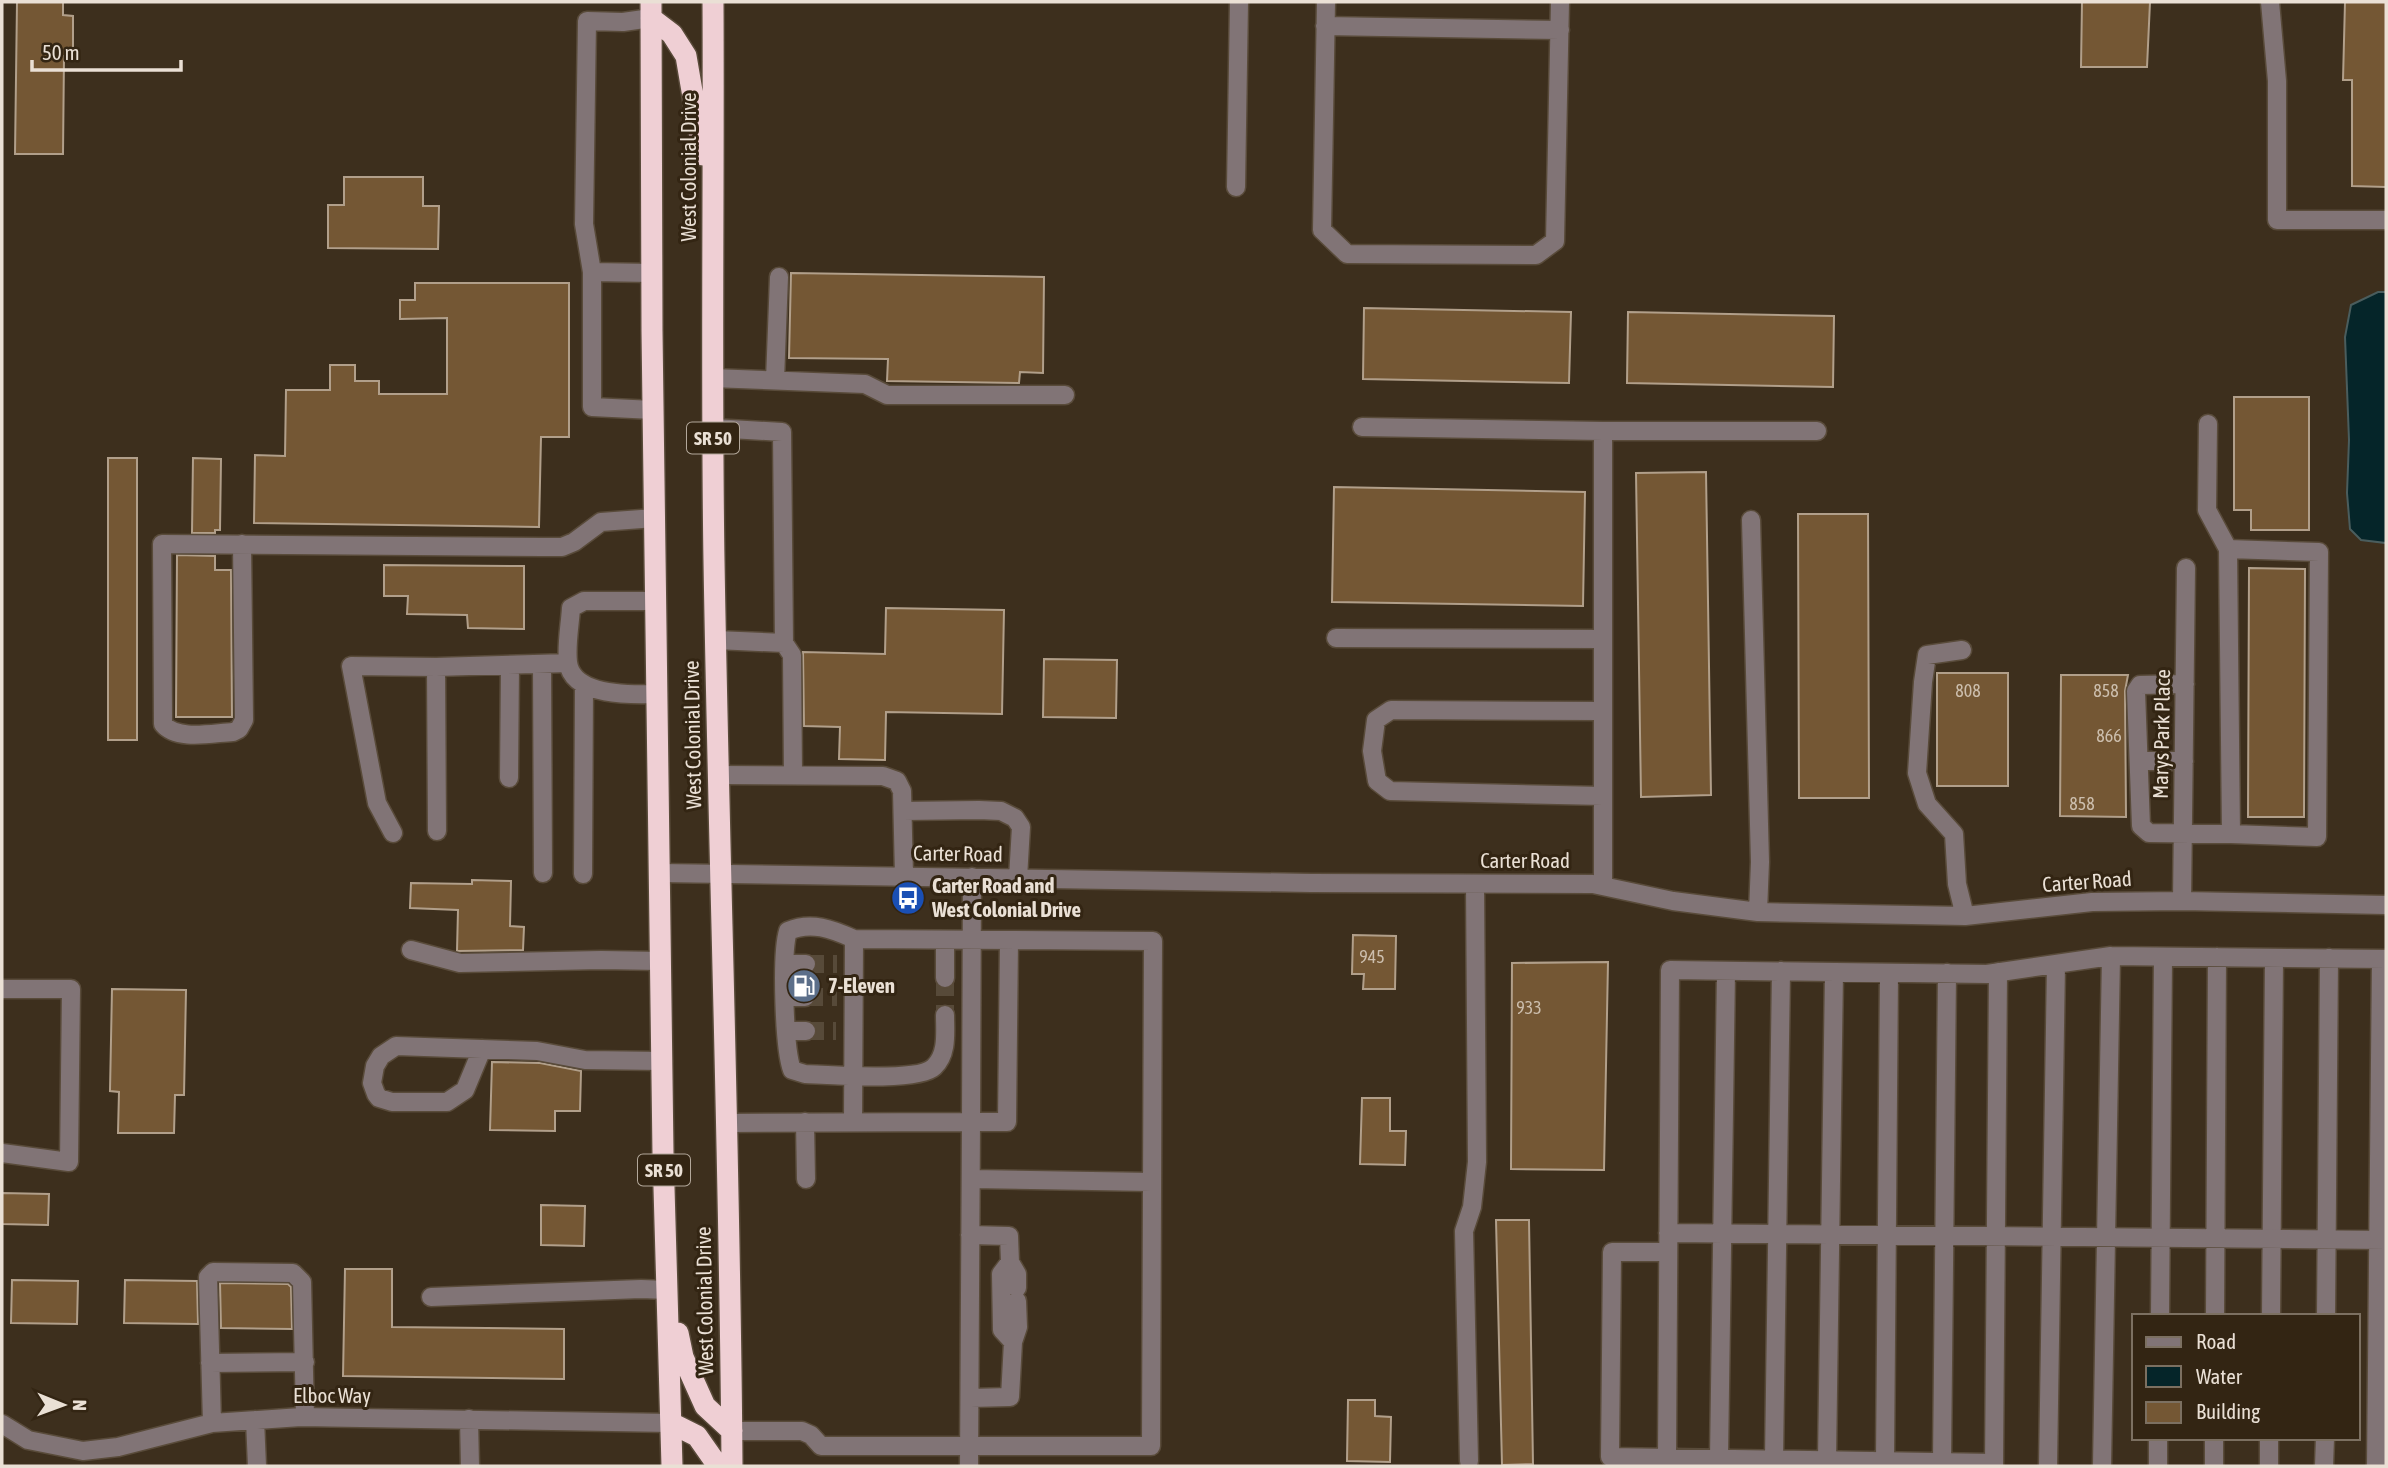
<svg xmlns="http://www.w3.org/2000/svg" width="2388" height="1468" font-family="'Asap Condensed',sans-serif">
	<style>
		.water { fill: #052529; stroke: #4a5d5d; stroke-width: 2 }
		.building { fill: #745734; stroke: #b19f8a; stroke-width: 2 }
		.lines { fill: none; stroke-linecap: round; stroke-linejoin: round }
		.minor-tunnel { stroke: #574a39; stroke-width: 18; stroke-dasharray: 18 9; stroke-linecap: butt }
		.minor-casing { stroke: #594b3a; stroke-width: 21 }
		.highway-casing { stroke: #594b3a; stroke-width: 24 }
		.minor { stroke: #817476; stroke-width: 18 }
		.highway { stroke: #efcfd4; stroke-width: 21 }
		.labels { text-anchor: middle; stroke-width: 6; stroke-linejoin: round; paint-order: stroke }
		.number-label { font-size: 18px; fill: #ccbead }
		.shield { fill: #332513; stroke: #b3a89b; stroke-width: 2 }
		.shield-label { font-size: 19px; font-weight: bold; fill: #eae0d5 }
		.street-label { font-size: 21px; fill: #eae0d5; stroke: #332513 }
		.poi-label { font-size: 21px; font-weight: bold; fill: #eae0d5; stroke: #332513; text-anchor: start }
	</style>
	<rect width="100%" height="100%" fill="#3d2f1d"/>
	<path class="water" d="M2378,292H2386V543L2361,540L2350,529L2347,493L2349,440L2345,337L2351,305Z"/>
	<path class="building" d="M17,2H63V15L73,16V56H64L63,154H15Z
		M2082,2H2150L2147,67H2081Z
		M2345,2H2386V187L2352,186V80H2343Z
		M344,177H423V206H439L438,249L328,248V205H344Z
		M791,273L1044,277L1043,373L1020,372L1019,383L887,381L888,359L789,358Z
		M415,283H569V437H541L539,527L254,523L255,455L285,456L286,390H330V365H355V381H379V394H447V318L400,319V300H415Z
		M1364,308L1571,312L1569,383L1363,379Z
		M1628,312L1834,316L1833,387L1627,383Z
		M2234,397H2309V530H2251V510H2234Z
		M108,458H137V740H108Z
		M193,458L221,459L220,530H215V533H192Z
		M1706,472L1711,795L1641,797L1636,473Z
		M1334,487L1585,492L1583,606L1332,602Z
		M1798,514H1868L1869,798H1799Z
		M177,555L215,556V570H231L232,717H176Z
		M384,565L524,566V629L468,628L467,615L407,614L408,596H384Z
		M2249,568L2305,569L2304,817H2248Z
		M886,608L1004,610L1002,714L886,712L885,760L839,759L840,727L804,726L803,652L885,654Z
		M1044,659L1117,660L1116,718L1043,717Z
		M1937,673H2008V786H1937Z
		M2061,675H2128L2125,691L2126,817L2060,816Z
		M472,880L511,881L510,926L524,927L523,950L457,951L458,910L410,908L411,883L472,884Z
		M1353,935L1396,936L1395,989H1363L1364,974H1352Z
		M1608,962L1604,1170L1511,1169L1512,963Z
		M112,989L186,990L184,1095H175L174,1133H118L119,1092L110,1091Z
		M492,1062L540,1063L581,1071L580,1111H555V1131L490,1130Z
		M1362,1098H1390V1131H1406L1405,1165L1360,1164Z
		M2,1193L49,1194L48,1225L2,1224Z
		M541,1205L585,1206L584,1246L541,1245Z
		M1496,1220H1529L1533,1464L1502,1465Z
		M345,1269H392V1327L564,1329V1379L343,1376Z
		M12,1280L78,1281L77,1324L11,1323Z
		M125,1280L197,1281L198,1324L124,1323Z
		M220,1283L288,1284L291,1287L292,1329L221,1328Z
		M1348,1400H1375V1416L1391,1417L1390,1462L1347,1461Z"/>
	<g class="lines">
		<path class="minor-tunnel" d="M806,964H837
			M945,978V1015
			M805,997H837
			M806,1031H836"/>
		<g class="minor-casing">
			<path id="minor" d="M1326,2L1322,230L1347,254L1536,255L1555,241L1560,2
				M2270,2L2277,81V220H2386
				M1325,26L1560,30
				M1236,187L1239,2
				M592,272L584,224L587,21L623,22L651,18
				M652,273L592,272V407L653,410
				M712,378L865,384L887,395H1065
				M775,380L779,277
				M2208,424L2207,510L2228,549
				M1362,427L1603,431V886
				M713,428L782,432L784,643
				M1603,431H1817
				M1751,520L1760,862L1758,912
				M242,544L244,720L239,729L233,732C212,733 177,741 163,724L162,544L542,547H562L574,542L601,522L655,518
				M656,601H584L571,608C570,625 566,645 568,662C572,697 633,695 658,694
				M1336,638L1603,639
				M716,640L784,643L792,655L793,775
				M1962,650L1927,655L1923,682L1917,773L1927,804L1954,834L1957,884L1965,916
				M542,664L543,873
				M436,667L437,831
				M2185,684L2140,685L2136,691L2141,826L2149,833L2231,834L2228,549L2319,552L2317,837L2231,834
				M2139,761H2184
				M719,775L883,776L897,781L902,791L904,876
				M509,778L510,665
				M1603,796L1390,791L1377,781L1372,751L1376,720L1391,710L1603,711
				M903,811L979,810L1001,811L1015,818L1021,827L1018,878
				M393,833L377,803L351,666L436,667L568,663
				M660,873L1311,883L1593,884L1673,901L1758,912L1965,916L2092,902L2182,901L2386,905
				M583,874L584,684
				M2182,901L2186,568
				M854,939C832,929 811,921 788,931C781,954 784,1048 792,1070L805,1074C829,1075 919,1082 934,1067C948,1054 945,1032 945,1015
				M411,950L460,963L601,960L661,961
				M785,964H806
				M945,978V940
				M2,989H71L69,1162L2,1153
				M786,997H805
				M787,1031H806
				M482,1049L465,1090L447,1102H392L379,1098L376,1094L372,1083L375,1066L381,1056L396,1046L537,1051L585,1060L663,1061
				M805,1122L806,1179
				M726,1123L971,1122L972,877
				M971,1179L1152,1182
				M1668,1233L2386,1240
				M970,1235L1009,1236L1010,1262L1017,1274V1288
				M1668,1252H1612L1610,1457L1994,1463
				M1010,1262L1001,1274L1002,1330L1013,1342
				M431,1297L641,1289L667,1290
				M2160,1316L2163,957
				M2215,1316L2217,957
				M2271,1316L2274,958
				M2326,1316L2329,958
				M210,1363L305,1362
				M970,1398L1010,1397L1013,1342L1018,1327L1017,1301
				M469,1419L470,1466
				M255,1420L257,1466
				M212,1423L208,1277L213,1272L293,1273L302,1282L305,1417
				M2,1424L28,1440L83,1451L118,1447L212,1423L301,1417L671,1423
				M732,1431H802L811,1435L821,1446H1151L1153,941L854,939L853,1121
				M1667,1458L1670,970L1987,974L2111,956L2386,959
				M1719,1458L1726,971
				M1774,1459L1781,971
				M1827,1460L1834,972
				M1469,1461L1464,1231L1472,1207L1477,1162L1475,884
				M1885,1461L1889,973
				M1942,1462L1947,973
				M969,1466L971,1122H1007L1009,940
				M1994,1466L1998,972
				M2048,1466L2056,964
				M2102,1466L2111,956
				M2158,1466V1438
				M2214,1466V1438
				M2269,1466V1438
				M2324,1466L2325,1438
				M2376,1466L2381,959"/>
		</g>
		<g class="highway-casing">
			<path id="highway" d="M651,2L652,331L663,1153L672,1466
				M713,2C714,188 711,375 714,561C719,863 730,1165 732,1466
				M651,18L672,34L686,56L703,155
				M678,1333L683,1357L705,1406L732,1431
				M671,1423L697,1436L718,1466"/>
		</g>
		<use href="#minor" class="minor"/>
		<use href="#highway" class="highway"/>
	</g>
	<defs>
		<g id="bus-disc" transform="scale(1.75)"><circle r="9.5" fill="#1a4fb4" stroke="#332513"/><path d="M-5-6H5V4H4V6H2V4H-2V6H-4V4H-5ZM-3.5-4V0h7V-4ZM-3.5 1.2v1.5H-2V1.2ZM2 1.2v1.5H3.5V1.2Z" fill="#fff"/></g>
		<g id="fuel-disc" transform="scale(1.75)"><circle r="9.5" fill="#5c6f8a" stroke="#332513"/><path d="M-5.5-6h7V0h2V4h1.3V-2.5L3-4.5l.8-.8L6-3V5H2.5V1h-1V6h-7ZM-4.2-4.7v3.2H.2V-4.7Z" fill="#fff"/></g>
	</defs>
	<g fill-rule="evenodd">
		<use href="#bus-disc" x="908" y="898"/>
		<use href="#fuel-disc" x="804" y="986"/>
	</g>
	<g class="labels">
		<g class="number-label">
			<text x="1968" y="697">808</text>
			<text x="2106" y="697">858</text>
			<text x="2109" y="742">866</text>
			<text x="2082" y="810">858</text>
			<text x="1372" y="963">945</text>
			<text x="1529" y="1014">933</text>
		</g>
		<g class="shield">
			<rect x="687" y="422.5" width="52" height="31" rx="5"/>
			<rect x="638" y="1154.5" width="52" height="31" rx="5"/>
		</g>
		<g class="shield-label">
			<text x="713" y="445">SR 50</text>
			<text x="664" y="1177">SR 50</text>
		</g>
		<g class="street-label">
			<text transform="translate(689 167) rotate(-90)" y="7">West Colonial Drive</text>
			<text transform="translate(2162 734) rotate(-89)" y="7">Marys Park Place</text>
			<text transform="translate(693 735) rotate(-91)" y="7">West Colonial Drive</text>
			<text transform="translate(958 854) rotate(1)" y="7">Carter Road</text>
			<text x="1525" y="868">Carter Road</text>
			<text transform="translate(2087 882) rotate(-4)" y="7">Carter Road</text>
			<text transform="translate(705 1301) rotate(-91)" y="7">West Colonial Drive</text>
			<text x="332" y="1403">Elboc Way</text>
		</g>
		<g class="poi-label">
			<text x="932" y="893">Carter Road and<tspan x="932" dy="24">West Colonial Drive</tspan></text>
			<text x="828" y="993">7-Eleven</text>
		</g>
	</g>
	<rect width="2388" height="1468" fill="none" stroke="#eae0d5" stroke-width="7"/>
	<rect x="2132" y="1314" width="228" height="126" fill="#332513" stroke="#7c7061" stroke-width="2"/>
	<rect x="2146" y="1337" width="35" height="10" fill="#817476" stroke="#7c7061" stroke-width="2"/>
	<text x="2196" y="1349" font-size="21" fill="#eae0d5">Road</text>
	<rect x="2146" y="1366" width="35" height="21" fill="#052529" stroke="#7c7061" stroke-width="2"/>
	<text x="2196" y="1384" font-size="21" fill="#eae0d5">Water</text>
	<rect x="2146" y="1402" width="35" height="21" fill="#745734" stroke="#7c7061" stroke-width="2"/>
	<text x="2196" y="1419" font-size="21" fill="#eae0d5">Building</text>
	<g transform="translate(63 1405) rotate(91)" stroke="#332513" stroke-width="5" paint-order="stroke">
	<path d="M0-5L12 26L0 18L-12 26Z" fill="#eae0d5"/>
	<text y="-10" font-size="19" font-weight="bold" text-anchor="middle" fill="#eae0d5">N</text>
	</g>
	<path d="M32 60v10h149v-10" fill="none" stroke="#eae0d5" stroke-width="3.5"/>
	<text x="42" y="60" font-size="21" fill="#eae0d5" stroke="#332513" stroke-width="5" paint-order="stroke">50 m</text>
</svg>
